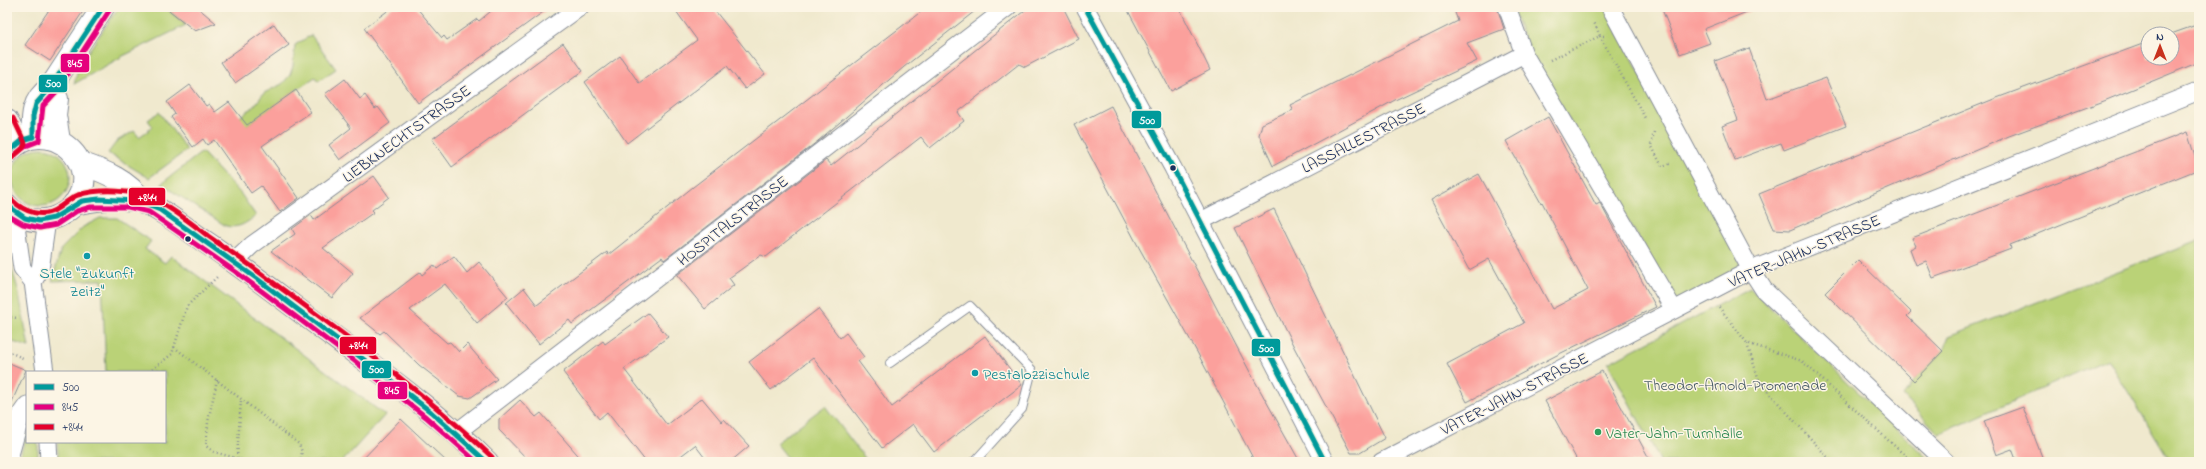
<svg xmlns="http://www.w3.org/2000/svg" width="2206" height="469" font-family="'Indie Flower',sans-serif">
	<style>
		.green { fill: #bad277; stroke: #6a806a }
		.building { fill: #fba09c }
		.lines { fill: none; stroke-linecap: round; stroke-linejoin: round }
		.lane-casing { stroke: #868c96; stroke-width: 10 }
		.street-casing { stroke: #868c96; stroke-width: 19 }
		.primary-casing { stroke: #868c96; stroke-width: 24 }
		.path { stroke: #868c96; stroke-width: 2.5; stroke-dasharray: 1 3; stroke-linecap: butt }
		.lane { stroke: #fff; stroke-width: 8 }
		.street { stroke: #fff; stroke-width: 17 }
		.primary { stroke: #fff; stroke-width: 22 }
		.bus-1-casing { stroke: #fcf5e5; stroke-width: 8 }
		.bus-2-casing { stroke: #fcf5e5; stroke-width: 8 }
		.bus-3-casing { stroke: #fcf5e5; stroke-width: 8 }
		.bus-1 { stroke: #009a9b; stroke-width: 5 }
		.bus-2 { stroke: #e5007d; stroke-width: 5 }
		.bus-3 { stroke: #e4002b; stroke-width: 5 }
		.bus-dot { fill: #1b2f5e; stroke: #fcf5e5; stroke-width: 1.5 }
		.culture-dot { fill: #0f9aa8; stroke: #fcf5e5; stroke-width: 1.5 }
		.leisure-dot { fill: #2e9e5b; stroke: #fcf5e5; stroke-width: 1.5 }
		.labels { text-anchor: middle; stroke-width: 3; stroke-linejoin: round; paint-order: stroke }
		.street-label { font-size: 16px; fill: #1b2f5e; stroke: #fcf5e5 }
		.culture-label { font-size: 16px; fill: #0d838f; stroke: #fcf5e5 }
		.park-label { font-size: 16px; fill: #435864; stroke: #fcf5e5 }
		.leisure-label { font-size: 16px; fill: #27864d; stroke: #fcf5e5; text-anchor: start }
		.line-badge { stroke: #fcf5e5; stroke-width: 1.5 }
		.badge-label { font-size: 11px; text-anchor: middle; font-weight: bold; fill: #fff }
	</style>
	<rect width="100%" height="100%" fill="#fcf5e5"/>
	<filter id="ink" filterUnits="userSpaceOnUse"><feTurbulence type="fractalNoise" baseFrequency=".025" numOctaves="2"/><feDisplacementMap in="SourceGraphic" scale="8" xChannelSelector="R" yChannelSelector="G"/><feConvolveMatrix kernelMatrix="1 2 1 2 8 2 1 2 1" color-interpolation-filters="sRGB"/></filter>
	<filter id="wash" filterUnits="userSpaceOnUse"><feTurbulence type="fractalNoise" baseFrequency=".012" numOctaves="4" result="noise"/><feDisplacementMap in="SourceGraphic" scale="16" xChannelSelector="R" yChannelSelector="G"/><feGaussianBlur stdDeviation="0.9" result="paint"/><feColorMatrix in="noise" values="0 0 0 0 0 0 0 0 0 0 0 0 0 0 0 0 0 1.4 0 .05"/><feComposite in="paint" operator="in"/></filter>
	<g filter="url(#wash)">
		<rect width="100%" height="100%" fill="#f0e9ce"/>
		<path class="green" d="M119,7H165L186,25L123,56L74,84L79,65Z
			M1512,7H1605L1743,267L1677,303L1527,48Z
			M311,35L336,69L318,81L315,77L239,131L234,122L254,106L264,93L282,84L290,75L293,66L295,45Z
			M159,112L187,150L149,178L108,153L117,141L134,131L139,137L153,127L148,120Z
			M12 177a29 29 0 1 1 58 0a29 29 0 1 1-58 0Z
			M202,152L241,194L256,216C246,223 239,229 226,226L161,184Z
			M100,218H117L151,241L145,249L165,263L171,256L385,415L342,462H59L57,442H165V372H106L102,280L52,281L61,249L83,227Z
			M2199,240V462H2171L2108,359L1939,434L1903,396L1914,381L1943,351L1949,336Z
			M7,254L18,289L29,347L7,340Z
			M1750,288L1931,462H1661L1608,363Z
			M825,406L868,462H791L776,443Z
			M27,434V442H38V462H18Z"/>
		<g id="blocks">
			<path class="building" d="M51,7H86L50,61L25,45Z
				M165,7H197L216,23L195,31Z
				M393,7H416L442,38L444,36L447,40L477,19L479,21L496,7H550L418,103L364,28Z
				M673,7H712L765,74L745,89L727,66L627,143L585,82L620,56L639,83L697,40Z
				M927,7H980L904,67L818,141L664,260L662,257L572,324L569,320L539,344L506,303L524,288L537,305L607,252L608,255L693,187Z
				M1029,7H1063L1079,39L1025,67L1019,64L958,112L964,121L930,148L921,137L766,257L761,255L729,278L734,285L705,309L677,275L826,160L831,166Z
				M1126,7H1179L1210,70L1171,91Z
				M1453,7H1497L1504,29L1467,43L1477,61L1395,100L1273,166L1259,135L1262,124L1293,110L1290,105L1458,21Z
				M1661,7H1757V8L1704,29L1710,43L1680,54Z
				M274,24L289,45L235,83L221,62Z
				M2199,24V62L2104,101L2009,136L1790,230L1774,229L1759,194L1994,99L2148,42V58H2172L2171,34Z
				M563,43L583,71L452,167L432,139Z
				M1749,48L1767,99L1826,78L1846,126L1784,150L1781,143L1735,160L1722,126L1738,120L1715,61Z
				M345,79L360,99L365,95L375,109L378,107L390,123L340,160L329,145L351,128L325,94Z
				M190,85L206,106L209,104L215,112L229,102L247,125L296,90L311,112L262,146L299,198L280,212L261,186L251,193L214,140L207,145L203,139L193,147L171,117L175,114L167,102Z
				M1111,106L1251,374L1300,462H1255L1197,352L1137,244L1074,125Z
				M1548,117L1596,205L1600,203L1656,307L1557,355L1467,402L1447,364L1524,323L1489,259L1469,270L1431,200L1479,174L1552,309L1588,290L1542,202L1541,203L1506,141Z
				M2187,132L2199,169L2010,245L2011,249L1933,278L1926,261L1916,265L1910,249L1916,246L1912,238Z
				M374,176L389,197L372,210L374,212L323,248L353,273L332,298L271,251L295,234L292,229L311,215L314,220Z
				M1274,209L1385,438L1360,453H1351L1295,349L1235,228Z
				M454,256L467,273L479,262L508,297L477,323L445,284L410,310L447,343L450,342L459,352L467,344L497,379L470,398L459,396L419,365L384,331L380,334L360,318L420,272L422,275L434,265L437,269Z
				M1858,260L1911,312L1907,316L1943,351L1914,381L1825,293Z
				M818,309L840,338L846,333L864,357L858,361L892,407L985,336L1022,385L934,452L913,424L882,448L813,358L771,390L749,362Z
				M648,313L668,337L624,369L667,425L702,398L722,422L724,419L749,446L730,462H708L695,445L673,462H646L607,412L599,419L563,372L603,341L605,344Z
				M7,362L26,370L7,413Z
				M1602,371L1651,462H1578L1545,401Z
				M520,400L536,417L541,413L584,462H530L499,430V419Z
				M2023,407L2044,462H2017L2012,449L1996,455L1984,421Z
				M401,419L447,462H360Z"/>
		</g>
	</g>
	<g filter="url(#ink)">
		<use href="#blocks" fill-opacity="0" stroke="#868c96" stroke-width="1"/>
		<g class="lines">
			<g class="lane-casing">
				<path id="lane" d="M890,363L970,306L1032,370L1022,409L974,462"/>
			</g>
			<g class="street-casing">
				<path id="street" d="M1085,7L1173,168L1325,462
					M1507,7L1524,54L1674,310
					M1610,7L1751,270L1764,290L1946,462
					M14,212L22,268L33,282L45,372
					M1201,221L1524,54
					M234,262L252,245L580,7
					M33,282L40,270L47,220
					M457,432L1008,7
					M48,442L49,462
					M8,462L22,412L27,405
					M1381,462L1751,270L2199,91"/>
			</g>
			<g class="primary-casing">
				<path id="primary" d="M50,88L57,99L55,115L59,141
					M7,121L18,143
					M33,137C32,117 32,100 50,88L103,7
					M7,153C47,109 109,166 72,207C64,214 55,219 45,220C30,222 16,216 7,205
					M80,163C106,172 127,180 144,203
					M74,204C97,199 121,196 143,202C161,208 190,232 207,243C250,272 291,305 333,336C386,376 440,415 487,462"/>
			</g>
			<path class="path" d="M1604,36H1600L1645,118
				M1550,60L1600,36L1594,22
				M1654,132L1651,145L1662,166L1672,163
				M1719,307L1747,343L1802,361L1912,462
				M7,317L18,318
				M1747,344L1760,383L1832,462
				M174,347L299,444L302,452L300,462
				M7,351L25,359
				M149,372L172,354L187,306L217,277
				M217,380L208,422L206,446L214,452L250,462
				M237,458L241,400"/>
			<use href="#lane" class="lane"/>
			<use href="#street" class="street"/>
			<use href="#primary" class="primary"/>
			<g class="bus-1-casing">
				<path id="bus-1" d="M1085,7L1173,168L1325,462
					M7,153L23,140L33,137V116L36,104L50,88L103,7
					M7,205L25,218L39,221L54,218L82,201L99,199L137,201L160,210L256,278L371,365L431,412L487,462"/>
			</g>
			<g class="bus-2-casing">
				<path id="bus-2" d="M11,158L26,146L39,141L43,106L56,92L109,11
					M7,215L23,224L40,228L56,225L77,211L91,207H128L149,212L236,272L347,355L426,417L477,462"/>
			</g>
			<g class="bus-3-casing">
				<path id="bus-3" d="M12,158L23,148L25,143L13,118
					M12,200C24,212 43,219 58,208C65,204 70,198 78,195C101,188 134,190 155,200C174,209 191,223 208,236C228,250 248,263 267,278C344,334 422,391 492,457"/>
			</g>
			<use href="#bus-1" class="bus-1"/>
			<use href="#bus-2" class="bus-2"/>
			<use href="#bus-3" class="bus-3"/>
		</g>
	</g>
	<g class="bus-dot">
		<circle cx="1173" cy="168" r="3.5"/>
		<circle cx="188" cy="239" r="3.5"/>
	</g>
	<g class="culture-dot">
		<circle cx="87" cy="256" r="4"/>
		<circle cx="975" cy="373" r="4"/>
	</g>
	<circle class="leisure-dot" cx="1598" cy="432" r="4"/>
	<g class="labels">
		<g class="street-label">
			<text transform="translate(406 133) rotate(-36)" y="6">LIEBKNECHTSTRASSE</text>
			<text transform="translate(1363 137) rotate(-27)" y="6">LASSALLESTRASSE</text>
			<text transform="translate(732 220) rotate(-38)" y="6">HOSPITALSTRASSE</text>
			<text transform="translate(1804 250) rotate(-23)" y="6">VATER-JAHN-STRASSE</text>
			<text transform="translate(1514 393) rotate(-27)" y="6">VATER-JAHN-STRASSE</text>
		</g>
		<g class="culture-label">
			<text x="87" y="278">Stele "Zukunft<tspan x="87" dy="18">Zeitz"</tspan></text>
			<text x="983" y="379" text-anchor="start">Pestalozzischule</text>
		</g>
		<g class="park-label">
			<text x="1735" y="390">Theodor-Arnold-Promenade</text>
		</g>
		<g class="leisure-label">
			<text x="1606" y="438">Vater-Jahn-Turnhalle</text>
		</g>
	</g>
	<g class="line-badge">
		<rect x="60" y="53" width="30" height="20" rx="4" fill="#e5007d"/>
		<rect x="38" y="74" width="30" height="19" rx="4" fill="#009a9b"/>
		<rect x="1131" y="110" width="31" height="19" rx="4" fill="#009a9b"/>
		<rect x="128" y="187" width="38" height="19" rx="4" fill="#e4002b"/>
		<rect x="339" y="336" width="38" height="19" rx="4" fill="#e4002b"/>
		<rect x="1251" y="338" width="30" height="19" rx="4" fill="#009a9b"/>
		<rect x="361" y="360" width="31" height="19" rx="4" fill="#009a9b"/>
		<rect x="377" y="381" width="31" height="19" rx="4" fill="#e5007d"/>
	</g>
	<g class="badge-label">
		<text x="75" y="67">845</text>
		<text x="53" y="87">500</text>
		<text x="1147" y="124">500</text>
		<text x="147" y="201">+844</text>
		<text x="358" y="349">+844</text>
		<text x="1266" y="352">500</text>
		<text x="376" y="373">500</text>
		<text x="392" y="394">845</text>
	</g>
	<rect width="2206" height="469" fill="none" stroke="#fcf5e5" stroke-width="24"/>
	<rect x="26" y="371" width="140" height="72" fill="#fcf5e5" stroke="#a2a6af"/>
	<rect x="34" y="384" width="20" height="6" fill="#009a9b" stroke="#a2a6af"/>
	<text x="62" y="391" font-size="12" fill="#1b2f5e">500</text>
	<rect x="34" y="404" width="20" height="6" fill="#e5007d" stroke="#a2a6af"/>
	<text x="62" y="411" font-size="12" fill="#1b2f5e">845</text>
	<rect x="34" y="424" width="20" height="6" fill="#e4002b" stroke="#a2a6af"/>
	<text x="62" y="431" font-size="12" fill="#1b2f5e">+844</text>
	<g transform="translate(2160 46)"><circle r="19" fill="#fcf5e5" stroke="#a2a6af"/>
	<path d="M0-3L7 15L0 10L-7 15Z" fill="#c8321e"/>
	<text y="-6" font-size="11" font-weight="bold" text-anchor="middle" fill="#1b2f5e">N</text>
	</g>
</svg>
